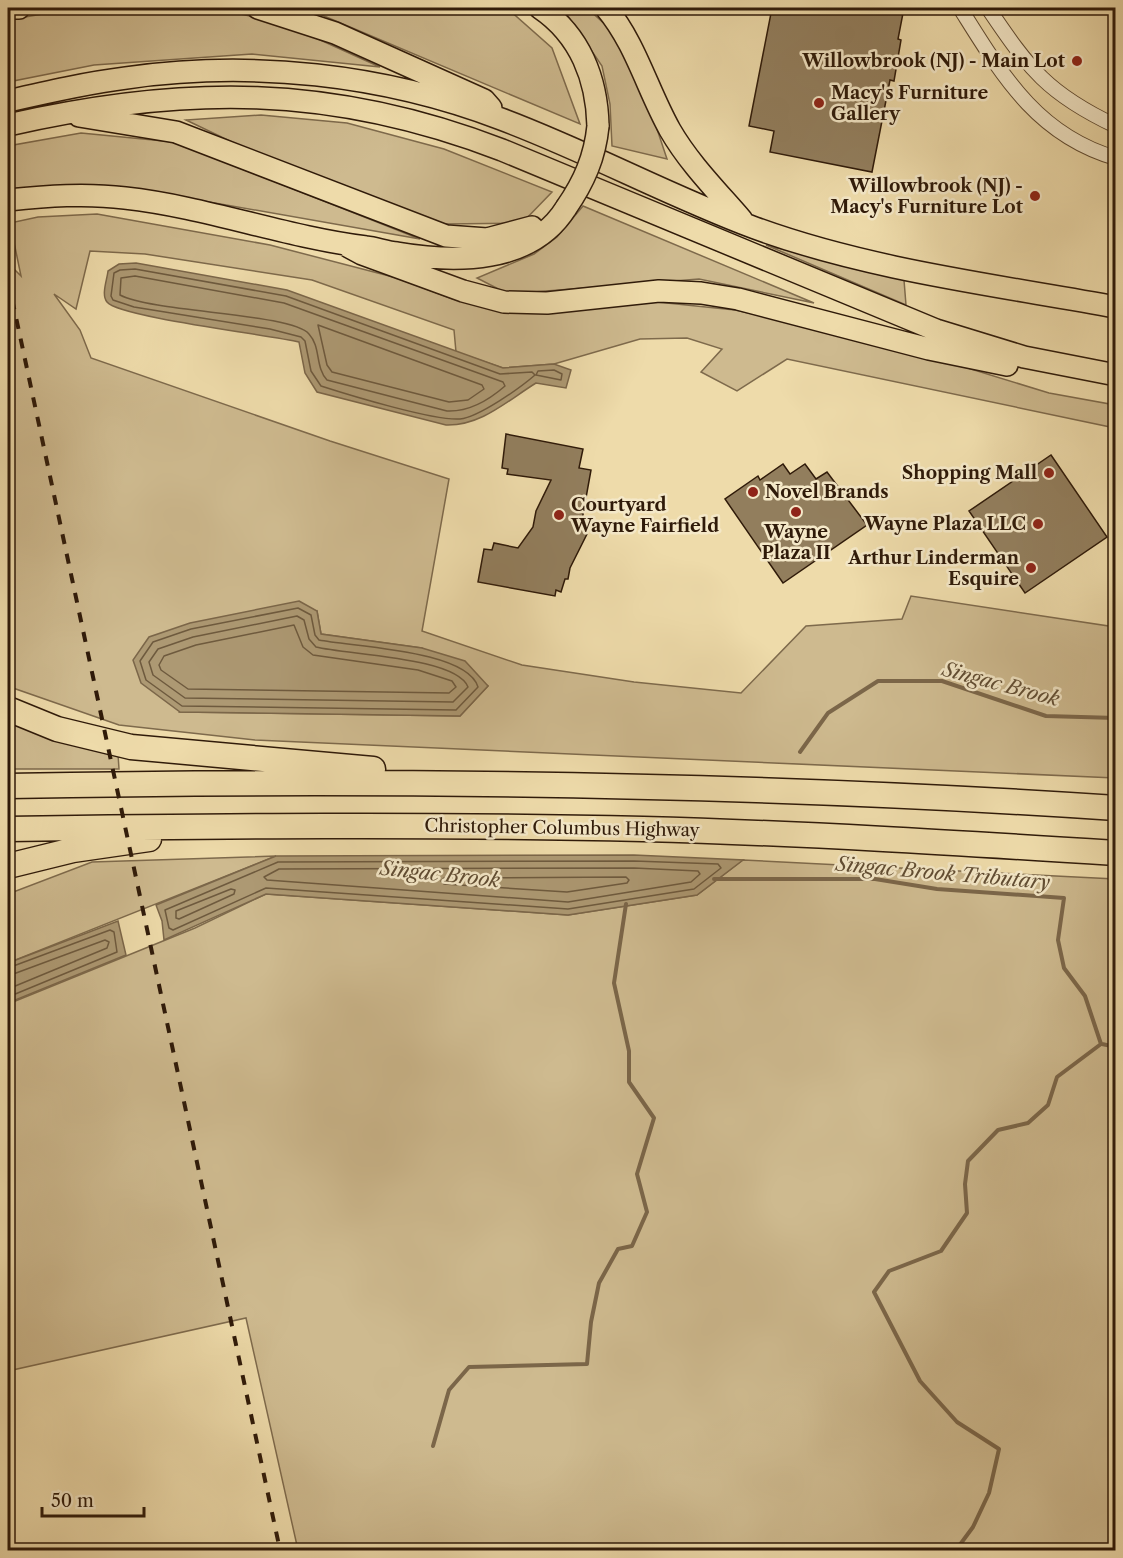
<svg xmlns="http://www.w3.org/2000/svg" width="1123" height="1558" font-family="'Libre Caslon Text',serif">
	<style>
		.green { fill: #ceba8f; stroke: #7e6a4c; stroke-width: 1.5; fill-rule: evenodd }
		.water { fill: #ad9973; stroke: #7b6649; stroke-width: 1.5 }
		.lines { fill: none; stroke-linecap: round; stroke-linejoin: round }
		.shore { stroke: #6e5a3e; stroke-width: 1.5 }
		.stream { stroke: #7b6649; stroke-width: 4 }
		.building { fill: #927e5d; stroke: #2f1a09; stroke-width: 1.5 }
		.minor-casing { stroke: #5f4a31; stroke-width: 16 }
		.trunk-casing { stroke: #2f1a09; stroke-width: 24 }
		.motorway-casing { stroke: #2f1a09; stroke-width: 27 }
		.minor { stroke: #f4e8c8; stroke-width: 14 }
		.trunk { stroke: #eedbaa; stroke-width: 21 }
		.motorway { stroke: #eedbaa; stroke-width: 24 }
		.rail { stroke: #2f1a09; stroke-width: 4; stroke-dasharray: 10 10; stroke-linecap: butt }
		.trunk-bridge-casing { stroke: #2f1a09; stroke-width: 24; stroke-linecap: butt }
		.trunk-bridge { stroke: #eedbaa; stroke-width: 21 }
		.poi-dot { fill: #8f2418; stroke: #f4e8c8; stroke-width: 2 }
		.labels { text-anchor: middle; stroke-width: 5; stroke-linejoin: round; paint-order: stroke }
		.poi-label { font-size: 18px; font-weight: bold; fill: #2f1a09; stroke: #f4e8c8; text-anchor: end }
		.street-label { font-size: 18px; fill: #2f1a09; stroke: #f4e8c8 }
		.water-label { font-size: 20px; font-style: italic; fill: #614d33; stroke: #f4e8c8 }
	</style>
	<rect width="100%" height="100%" fill="#eedbaa"/>
	<filter id="stains"><feTurbulence type="fractalNoise" baseFrequency=".00333" numOctaves="4"/><feColorMatrix values="0 0 0 0 .2 0 0 0 0 .09 0 0 0 0 .02 0 0 0 .5 -.17"/></filter>
	<radialGradient id="worn" r=".72"><stop offset=".6" stop-color="#630" stop-opacity="0"/><stop offset="1" stop-color="#630" stop-opacity=".3"/></radialGradient>
	<path class="green" d="M77,8H215L285,24L380,67L252,54L94,65L8,82V20Z
		M305,8H507L552,48L580,124Z
		M560,8H587L609,28L647,99L667,159L612,146L610,104L602,66L564,10Z
		M261,115L347,123L444,149L552,192L522,223L443,224L236,144L186,120Z
		M81,133L174,142L420,239L141,190L97,185L8,191V146Z
		M583,206L814,303L699,279L508,294L477,278L534,254L557,237Z
		M97,214L270,245L397,278L453,299L508,311L542,312L657,302L735,310L896,346L1049,393L1115,405V428L787,359L737,391L701,372L722,349L687,338L640,339L554,364L503,368L456,352L454,330L312,280L145,254L90,251L76,309L54,294L80,330L91,358L330,441L449,479L422,631L522,665L634,682L741,693L806,626L902,619L911,596L1115,627V778L255,740L119,725L13,688L8,684V263L21,276L10,223L38,217ZM317,611L321,634L422,648L488,686L460,716L180,712Z
		M766,245L904,280L906,305Z
		M8,718L118,754L119,769H8Z
		M276,856L8,963V894L92,862Z
		M743,860L1115,879V1550H298L246,1318L8,1371V1004L195,928L266,894L568,915L697,895Z"/>
	<path class="water" d="M136,263L287,290L503,368L554,364L571,370L566,388L536,383C507,401 481,426 446,425L317,392L305,373L299,342C270,335 118,317 107,302C101,295 107,280 108,271L119,264Z
		M299,601L317,611L321,634L422,648L465,661L488,686L460,716L180,712L141,683L133,660L149,637L190,623Z
		M634,855L743,860L697,895L568,915L266,894L164,940L162,921L156,905L276,856Z
		M118,921L126,955L8,1003V963Z"/>
	<g class="lines">
		<path class="shore" d="M135,269L286,296L500,374L532,372L535,375C520,388 479,417 460,419C434,421 349,395 321,386L311,371L305,341L301,337L270,329L134,307L113,300L111,296L114,273L120,270Z
			M135,276L284,303L503,382L505,386C489,400 469,412 447,411L327,380C315,367 321,347 309,334C291,313 155,313 120,295L121,278Z
			M318,325L482,385L484,389L468,400L449,402L332,372L327,365Z
			M554,370L562,374L561,380L536,375L538,371Z
			M298,608L311,615L315,635L319,640C354,647 467,650 478,687L456,710L182,706L146,680L140,661L153,642L191,629Z
			M297,616L304,620L309,639L316,647C348,655 456,657 468,687L453,702L185,698L153,675L149,662L158,649L193,637Z
			M294,625L303,647L313,655L418,670L452,681L456,687L449,693L188,689L161,670L159,665L164,656L196,645Z
			M634,861L718,864L721,868L694,889L568,909L266,888L173,930L169,928L165,910L278,862Z
			M634,868L698,871L700,874L691,882L568,902L267,880L264,877L279,869Z
			M626,877L629,880L627,883L567,892L444,884L441,881L444,878Z
			M231,889L235,890L234,894L179,919L176,918V911Z
			M8,968L110,930L114,932L117,952L8,997
			M8,976L105,940L109,942L107,948L8,989"/>
		<path class="stream" d="M800,752L828,713L878,681H942L1046,716L1116,718
			M714,879H875L937,889L1064,898L1058,940L1064,968L1085,996L1101,1044L1057,1077L1048,1105L1028,1123L998,1130L968,1161L965,1184L967,1213L941,1251L889,1271L874,1292L920,1381L957,1422L999,1449L989,1493L973,1527L956,1550
			M1102,1044L1116,1047
			M433,1446L449,1390L469,1367L587,1364L591,1322L599,1283L618,1249L632,1246L647,1212L637,1174L654,1118L629,1082V1051L614,983L626,904"/>
	</g>
	<path class="building" d="M772,8H904L898,39L901,40L894,81L890,80L872,172L770,152L774,131L749,126Z
		M506,434L583,449L579,468L591,470L582,520L589,521L587,534L570,568L568,579H565L561,592L556,590L555,596L478,582L484,549L492,550L494,543L518,548L533,527L536,511L551,480L507,474L508,469L502,468Z
		M1051,455L1107,537L1025,593L969,511Z
		M783,464L790,474L805,464L816,479L827,472L867,525L783,583L725,499L758,476L760,480Z"/>
	<g class="lines">
		<g class="minor-casing">
			<path id="minor" d="M960,8C1001,73 1036,135 1116,158
				M988,8C1029,69 1048,94 1116,126"/>
		</g>
		<g class="trunk-casing">
			<path id="trunk" d="M8,8H19
				M258,8L335,33L484,100L491,108
				M540,8C580,35 597,79 598,126
				M606,8C636,44 647,89 670,130C689,163 717,191 742,220
				M8,101C47,92 86,83 126,78C251,60 383,74 501,119C587,151 669,196 755,228C870,270 996,285 1116,307
				M79,116L176,132L446,236L487,239L532,227
				M8,125C184,85 331,84 502,150L936,330L1024,357L1116,375
				M8,200C47,196 86,193 125,198C207,207 285,237 366,247C376,248 386,252 397,253C455,263 531,264 566,208
				M349,247L362,254L463,291L504,302L547,303L659,291L701,293L738,299L929,349L1007,365"/>
		</g>
		<g class="motorway-casing">
			<path id="motorway" d="M8,709L57,729L131,747L373,769
				M8,786C377,779 747,783 1116,808
				M8,829C219,826 431,824 643,829C800,833 958,843 1116,853
				M8,866L73,850L149,839"/>
		</g>
		<use href="#minor" class="minor"/>
		<use href="#trunk" class="trunk"/>
		<use href="#motorway" class="motorway"/>
		<path class="rail" d="M8,280L280,1550"/>
		<g class="trunk-bridge-casing">
			<path id="trunk-bridge" d="M566,208C584,182 595,157 598,126"/>
		</g>
		<use href="#trunk-bridge" class="trunk-bridge"/>
	</g>
	<g class="poi-dot">
		<circle cx="1077" cy="61" r="6"/>
		<circle cx="819" cy="103" r="6"/>
		<circle cx="1035" cy="196" r="6"/>
		<circle cx="1049" cy="473" r="6"/>
		<circle cx="753" cy="492" r="6"/>
		<circle cx="796" cy="512" r="6"/>
		<circle cx="559" cy="515" r="6"/>
		<circle cx="1038" cy="524" r="6"/>
		<circle cx="1031" cy="568" r="6"/>
	</g>
	<g class="labels">
		<g class="poi-label">
			<text x="1065" y="67">Willowbrook (NJ) - Main Lot</text>
			<text x="831" y="99" text-anchor="start">Macy's Furniture<tspan x="831" dy="21">Gallery</tspan></text>
			<text x="1023" y="192">Willowbrook (NJ) -<tspan x="1023" dy="21">Macy's Furniture Lot</tspan></text>
			<text x="1037" y="479">Shopping Mall</text>
			<text x="765" y="498" text-anchor="start">Novel Brands</text>
			<text x="571" y="511" text-anchor="start">Courtyard<tspan x="571" dy="21">Wayne Fairfield</tspan></text>
			<text x="1026" y="530">Wayne Plaza LLC</text>
			<text x="796" y="538" text-anchor="middle">Wayne<tspan x="796" dy="21">Plaza II</tspan></text>
			<text x="1019" y="564">Arthur Linderman<tspan x="1019" dy="21">Esquire</tspan></text>
		</g>
		<g class="street-label">
			<text transform="translate(562 828) rotate(1)" y="6">Christopher Columbus Highway</text>
		</g>
		<g class="water-label">
			<text transform="translate(1001 684) rotate(15)" y="7">Singac Brook</text>
			<text transform="translate(943 873) rotate(5)" y="7">Singac Brook Tributary</text>
			<text transform="translate(440 874) rotate(6)" y="7">Singac Brook</text>
		</g>
	</g>
	<rect width="1123" height="1558" fill="none" stroke="#eedbaa" stroke-width="30"/>
	<rect x="9" y="9" width="1105" height="1540" fill="none" stroke="#2f1a09" stroke-width="3"/>
	<rect x="15" y="15" width="1093" height="1528" fill="none" stroke="#2f1a09" stroke-width="1.5"/>
	<path d="M42 1507v9h102v-9" fill="none" stroke="#2f1a09" stroke-width="3"/>
	<text x="51" y="1507" font-size="18" fill="#2f1a09" stroke="#f4e8c8" stroke-width="4.5" paint-order="stroke">50 m</text>
	<rect width="100%" height="100%" filter="url(#stains)"/>
	<rect width="100%" height="100%" fill="url(#worn)"/>
</svg>
